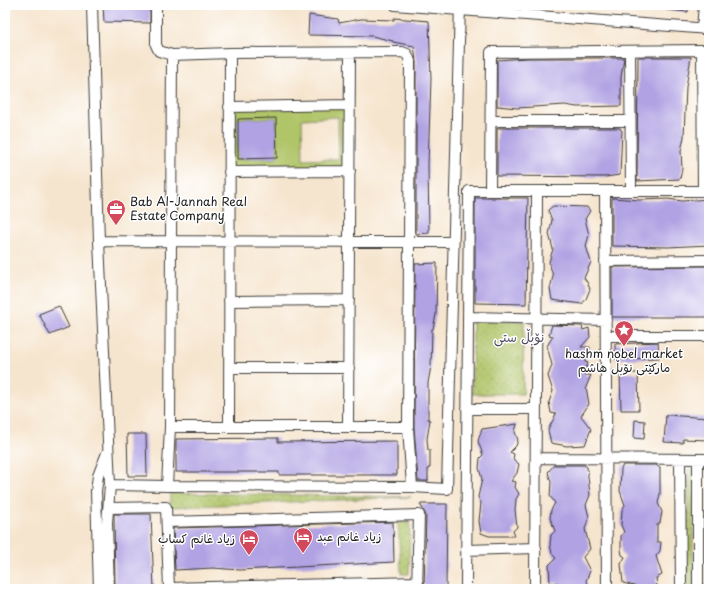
<svg xmlns="http://www.w3.org/2000/svg" width="714" height="594" font-family="'Playpen Sans','Playpen Sans Arabic',sans-serif">
	<style>
		.grass { fill: url(#grass-dots); stroke: #667042 }
		.green { fill: #b0c468; stroke: #667042; fill-rule: evenodd }
		.building { fill: #b0a2e3 }
		.lines { fill: none; stroke-linecap: round; stroke-linejoin: round }
		.minor-casing { stroke: #3d3a37; stroke-width: 12 }
		.minor { stroke: #fff; stroke-width: 10 }
		.labels { text-anchor: middle; stroke-width: 3; stroke-linejoin: round; paint-order: stroke }
		.poi-label { font-size: 12px; fill: #1c1c1c; stroke: #fff; text-anchor: start }
		.neighbourhood-label { font-size: 13px; fill: #504b62; stroke: #fff }
	</style>
	<defs>
		<pattern id="grass-dots" width="8" height="8" patternUnits="userSpaceOnUse"><rect width="8" height="8" fill="#b0c468"/><path d="M2 2h.1M6 6h.1" fill="none" stroke="#97a85a" stroke-width="1.8" stroke-linecap="round"/></pattern>
	</defs>
	<rect width="100%" height="100%" fill="#fff"/>
	<filter id="ink" filterUnits="userSpaceOnUse"><feTurbulence type="fractalNoise" baseFrequency=".025" numOctaves="2"/><feDisplacementMap in="SourceGraphic" scale="8" xChannelSelector="R" yChannelSelector="G"/><feConvolveMatrix kernelMatrix="1 2 1 2 8 2 1 2 1" color-interpolation-filters="sRGB"/></filter>
	<filter id="wash" filterUnits="userSpaceOnUse"><feTurbulence type="fractalNoise" baseFrequency=".012" numOctaves="4" result="noise"/><feDisplacementMap in="SourceGraphic" scale="16" xChannelSelector="R" yChannelSelector="G"/><feGaussianBlur stdDeviation="0.9" result="paint"/><feColorMatrix in="noise" values="0 0 0 0 0 0 0 0 0 0 0 0 0 0 0 0 0 1.4 0 .05"/><feComposite in="paint" operator="in"/></filter>
	<g filter="url(#wash)">
		<rect width="100%" height="100%" fill="#f6e5ce"/>
		<path class="grass" d="M473,321H524L523,394H472Z
			M688,469H693V589H687Z
			M170,493L411,497L170,507Z
			M398,522H410L409,574H401Z"/>
		<path class="green" d="M349,105L350,171L229,172V107ZM338,117L339,159L303,160L302,119ZM276,118L277,158L238,159V119Z"/>
		<g id="blocks">
			<path class="building" d="M103,5H150V23L104,22Z
				M666,5H688V12L666,10Z
				M309,15L338,19L339,23L361,19L394,20V18L429,21L431,79L428,164L429,233L416,234V61L414,46L393,42V41L372,36L308,35Z
				M638,57H691L686,87L684,137L681,151L682,169L680,179L637,181Z
				M528,58H624L621,77V106L577,107L565,105L517,108L497,106V60Z
				M276,118L277,158L238,159V119Z
				M497,128H620L622,131L620,175L605,177L497,176Z
				M475,198H528L526,304L475,303Z
				M612,198L639,200L668,199L682,201L709,199V245L668,247L612,246Z
				M553,206L587,207L590,211L585,219L589,235L586,246L591,262L584,278L587,282L590,289L586,299L582,304L552,300L550,289L553,276L549,262L553,249L549,234L552,220L548,210Z
				M437,263L436,314L433,329H432L431,366L428,383V419L430,420L427,439L428,450H430V468H428V481H418L414,427L415,264Z
				M709,266V317H612V267Z
				M59,306L69,327L50,335L39,314Z
				M552,325L582,326L583,330L589,328L590,337L581,347H590L585,362L588,363L584,375H591L586,387L589,404L581,416L591,429L585,445L567,446L551,443L548,430L556,414L551,413L549,402L553,391L548,376L552,365L547,346L553,336L549,335Z
				M658,342L659,358L615,359V344Z
				M620,373H638L639,410H621Z
				M666,415L709,418V440L683,439V443L664,442Z
				M635,420L645,421L644,439L634,438Z
				M517,424L515,432L518,440L516,446L510,452L514,454L513,459L519,464L517,473L511,481L516,482L515,487L519,494L516,499L515,510L517,527L513,531L515,536H489L481,533L479,521L481,503L478,497L482,479L479,468L480,458L483,455L478,441L482,429Z
				M127,434H146L147,476H128Z
				M278,438V442L397,441V475H279V472H176V439Z
				M554,465H584L587,467L590,495L586,505L589,517L585,529L590,549L583,557L590,571L586,581L588,586L559,588L558,583H550L549,565L556,558L552,554L550,544L551,535L555,531L550,518L551,510L555,503L550,496L551,482L548,472Z
				M623,465H656L660,468V494L658,503L662,512L660,523L657,525V542H661L660,551L656,556L662,575L656,578L657,586L638,587L623,583L621,564L625,557L622,555L621,550V536L624,532L621,525L622,510L625,505L620,491L621,469Z
				M420,504H447L446,589H424L426,515Z
				M114,514H151L154,589H115Z
				M393,522L394,562L240,570L213,568L175,570L173,528Z"/>
		</g>
	</g>
	<g filter="url(#ink)">
		<use href="#blocks" fill-opacity="0" stroke="#3d3a37" stroke-width="1"/>
		<g class="lines">
			<g class="minor-casing">
				<path id="minor" d="M92,5L99,241L110,485L107,523L109,589
					M156,5V45L159,51L172,55L230,53L402,52L407,54L410,61L408,427H170L172,55
					M395,5L709,29
					M702,29L704,5
					M630,51L631,191
					M229,107L349,105
					M491,121H630
					M229,172L350,171
					M490,191L491,52L702,50L703,191
					M605,191L607,589
					M99,241L452,242
					M605,261L709,260
					M229,301L349,300
					M468,317L606,320
					M606,336H709
					M229,368H349
					M467,409H536
					M229,427L230,53
					M348,427L350,53
					M536,458L709,459
					M680,459L681,589
					M698,459V589
					M110,485L167,486L170,427
					M167,486L412,487L408,427
					M412,487L447,489L460,5
					M109,508L166,507L169,589
					M167,522L419,515L417,589
					M466,550L536,548
					M169,588L418,582
					M99,589L96,491L98,476L107,453
					M466,589L469,191H709
					M535,589L537,191"/>
			</g>
			<use href="#minor" class="minor"/>
		</g>
	</g>
	<defs>
		<g id="office-pin" transform="scale(1)"><path d="M0 17L-7.5 6A9.5 9.5 0 1 1 7.5 6Z" fill="#d1495b" stroke="#fff"/><path d="M-6-3h4V-5.5h4V-3h4V5H-6ZM-1-4.5V-3h2v-1.5ZM-6 0V1H6V0Z" fill="#fff"/></g>
		<g id="sight-pin" transform="scale(1)"><path d="M0 17L-7.5 6A9.5 9.5 0 1 1 7.5 6Z" fill="#d1495b" stroke="#fff"/><path d="M0-6L1.8-2.2L6-1.7L2.9 1.2L3.7 5.4L0 3.3L-3.7 5.4L-2.9 1.2L-6-1.7L-1.8-2.2Z" fill="#fff"/></g>
		<g id="hotel-pin" transform="scale(1)"><path d="M0 17L-7.5 6A9.5 9.5 0 1 1 7.5 6Z" fill="#d1495b" stroke="#fff"/><path d="M-6-4.5h1.5V1H6V5H4.5V3h-9V5H-6ZM-4 0a1.8 1.8 0 1 1 3.6 0ZM.5 0V-2.5h3Q6-2.5 6 0Z" fill="#fff"/></g>
	</defs>
	<g fill-rule="evenodd">
		<use href="#office-pin" x="116" y="209"/>
		<use href="#sight-pin" x="624" y="330"/>
		<use href="#hotel-pin" x="303" y="537"/>
		<use href="#hotel-pin" x="249" y="539"/>
	</g>
	<g class="labels">
		<g class="poi-label">
			<text x="130" y="206">Bab Al-Jannah Real<tspan x="130" dy="14">Estate Company</tspan></text>
			<text x="624" y="358" text-anchor="middle">hashm nobel market<tspan x="624" dy="14">مارکێتی نۆبڵ هاشم</tspan></text>
			<text x="317" y="541">زياد غانم عبد</text>
			<text x="235" y="543" text-anchor="end">زياد غانم كساب</text>
		</g>
		<g class="neighbourhood-label">
			<text x="519" y="342">نۆبڵ ستی</text>
		</g>
	</g>
	<rect width="714" height="594" fill="none" stroke="#fff" stroke-width="20"/>
</svg>
